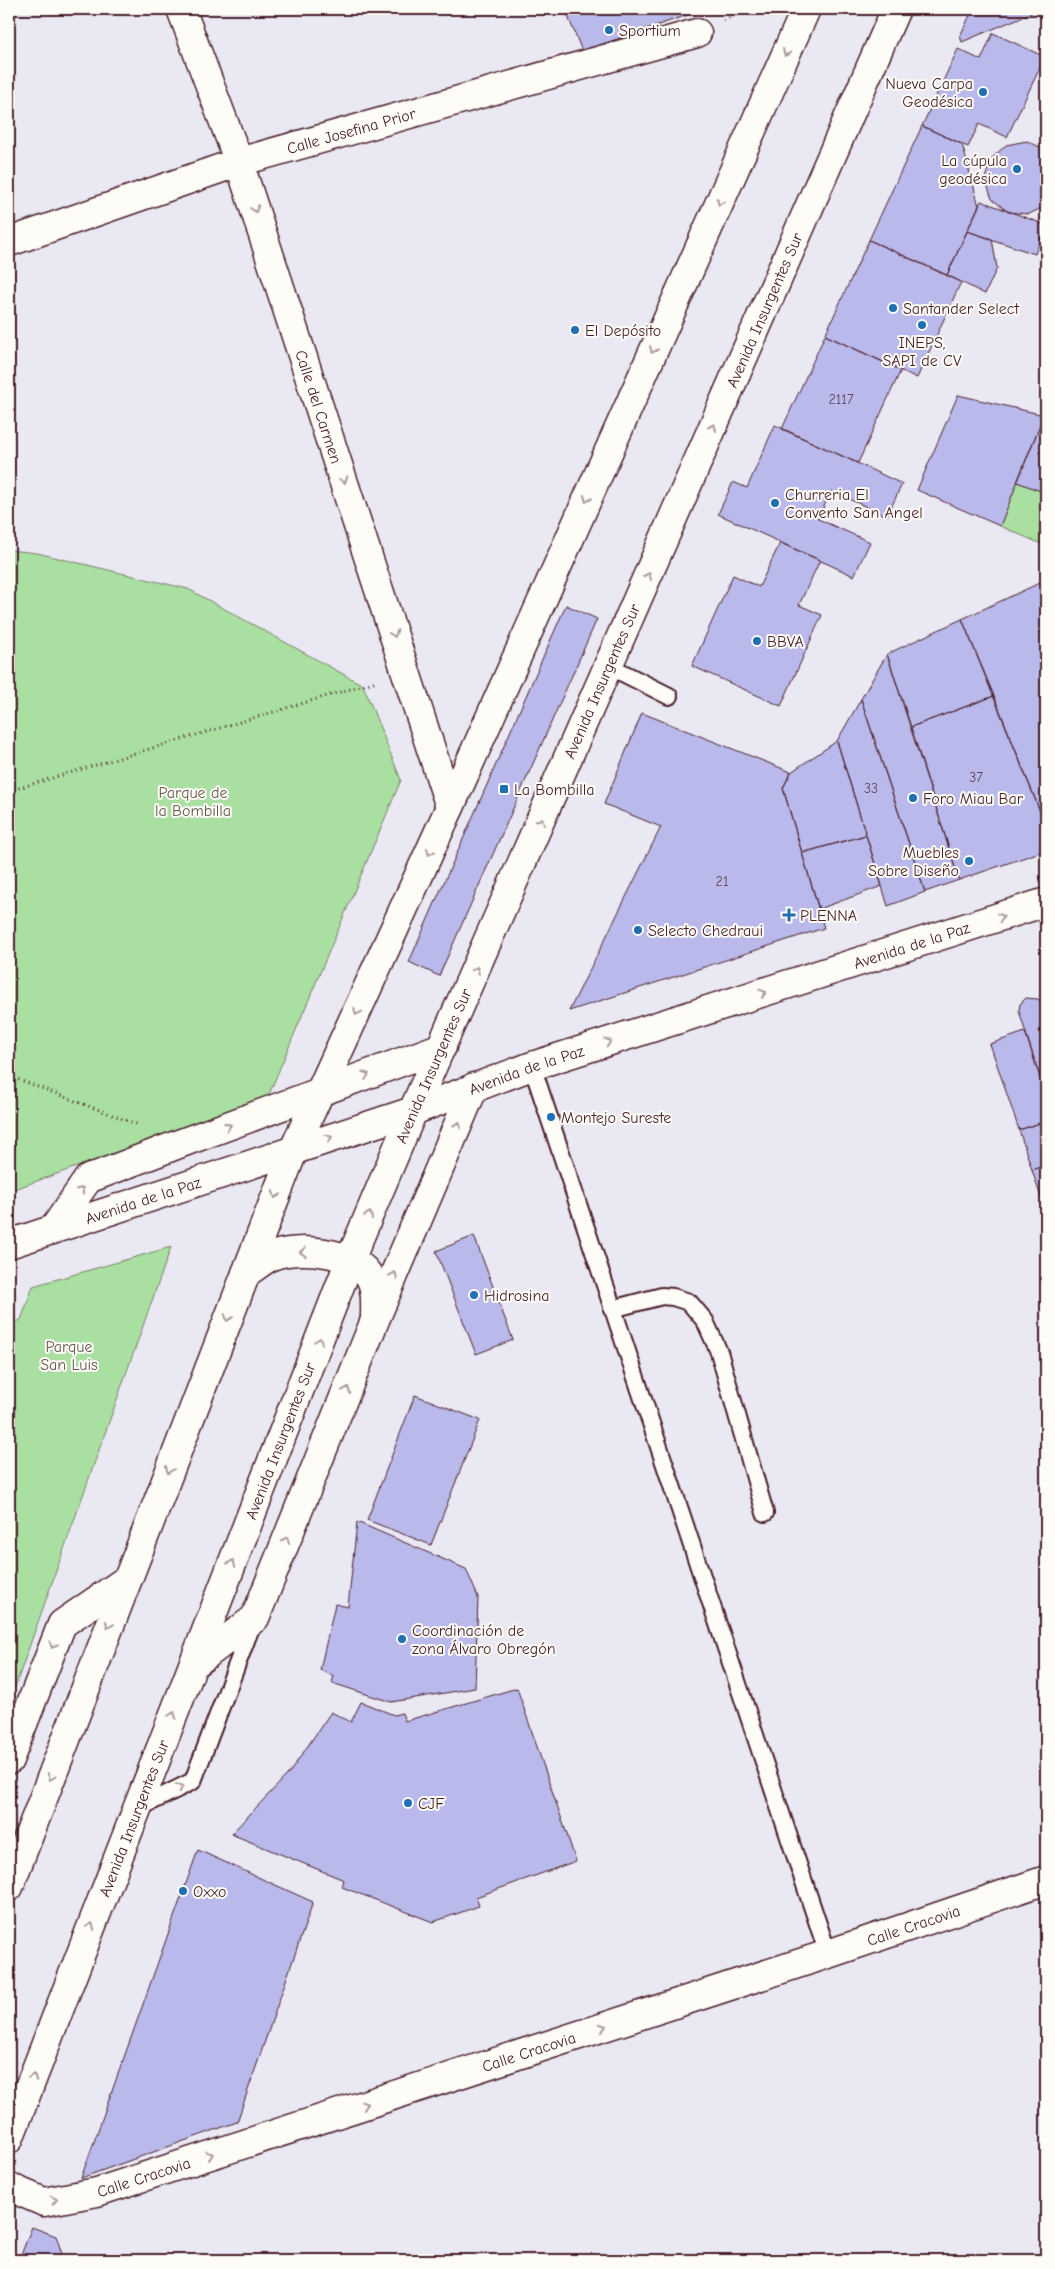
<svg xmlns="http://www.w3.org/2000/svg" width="1055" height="2269" font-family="'Comic Neue',sans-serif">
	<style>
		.green { fill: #a9dfa1; stroke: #7a7f66 }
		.building { fill: #bab9eb; stroke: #4a1f2b }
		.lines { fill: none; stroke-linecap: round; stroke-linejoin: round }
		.service-casing { stroke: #4a1f2b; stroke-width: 20 }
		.minor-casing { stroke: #4a1f2b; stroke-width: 31 }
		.tertiary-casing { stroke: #4a1f2b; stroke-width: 31 }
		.secondary-casing { stroke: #4a1f2b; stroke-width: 31 }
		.path { stroke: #4a1f2b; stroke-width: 3; stroke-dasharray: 1 4; stroke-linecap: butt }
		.service { stroke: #fdfcf7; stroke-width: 16 }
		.minor { stroke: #fdfcf7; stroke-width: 28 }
		.tertiary { stroke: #fdfcf7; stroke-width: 28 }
		.secondary { stroke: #fdfcf7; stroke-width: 28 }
		.oneway { stroke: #ac999b }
		.poi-dot { fill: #1f6fb2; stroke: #fdfcf7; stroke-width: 2 }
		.labels { text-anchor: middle; stroke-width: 4; stroke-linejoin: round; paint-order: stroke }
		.number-label { font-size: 14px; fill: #66465b }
		.poi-label { font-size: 16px; fill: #4a1f2b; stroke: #fdfcf7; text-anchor: start }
		.street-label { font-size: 16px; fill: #4a1f2b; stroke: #fdfcf7 }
		.park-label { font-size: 16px; fill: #66594e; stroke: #fdfcf7 }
	</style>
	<rect width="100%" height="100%" fill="#e9e8f3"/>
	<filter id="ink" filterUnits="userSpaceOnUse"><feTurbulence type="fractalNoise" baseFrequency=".02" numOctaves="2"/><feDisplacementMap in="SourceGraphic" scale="10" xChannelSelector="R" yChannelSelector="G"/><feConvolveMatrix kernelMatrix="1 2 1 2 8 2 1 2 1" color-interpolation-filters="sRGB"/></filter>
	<g filter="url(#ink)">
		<path class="green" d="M1017,482L1046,493V546L1000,526Z
			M9,550L37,553L188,589L363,685L401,780L267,1099L9,1191Z
			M171,1247L9,1704V1324L21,1320L33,1286Z"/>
		<path class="building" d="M565,9H705L582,51Z
			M973,9H1035L1036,11L962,42L960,36Z
			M993,33L1045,57L1007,137L979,124L968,147L922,126L958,49L981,60Z
			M922,126L962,144L979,206L947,275L869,240Z
			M1027,141L1046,150V206L1029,214L1008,212L992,199L985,179L991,159L1006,145Z
			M981,201L1046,225L1035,254L967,231Z
			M967,231L992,239L997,268L985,294L947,275Z
			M869,240L961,282L917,378L825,335Z
			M825,335L901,370L858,463L782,429Z
			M958,395L1044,415L1000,526L917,490Z
			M1044,415H1046V493L1017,482Z
			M775,425L902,484L887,516L831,491L818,519L870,542L854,576L718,514L733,482L747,488Z
			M780,543L820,560L799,605L822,615L781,706L692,666L733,575L759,587Z
			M1046,580V826L962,619Z
			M566,605L597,619L439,976L409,962Z
			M962,619L994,696L911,727L887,654Z
			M887,654L959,880L925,892L861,699Z
			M994,696L1046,826V850L959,880L911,727Z
			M861,699L925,892L888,906L837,741Z
			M642,713L791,772L783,788L824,928L569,1011L661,827L604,804Z
			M837,741L866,835L802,853L783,788L791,772Z
			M866,835L882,886L819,909L802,853Z
			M1046,993V1096L1019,1011L1020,1004L1026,998L1038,999L1043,1003Z
			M1025,1032L1046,1096V1121L1019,1130L990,1044Z
			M1046,1121V1165L1032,1170L1019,1130Z
			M1046,1165V1213L1032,1170Z
			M474,1236L513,1340L476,1354L436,1251Z
			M415,1395L480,1420L431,1545L367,1520Z
			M357,1522L466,1569L478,1597L475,1688L391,1702L332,1683L334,1676L320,1670L335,1604L348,1607Z
			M517,1688L576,1861L476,1897L479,1906L433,1922L342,1887L344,1880L231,1834L290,1772L331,1712L351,1722L361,1702L394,1715L402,1713L405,1721Z
			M198,1850L313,1902L237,2122L81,2178Z
			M32,2227L56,2236L64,2260H19Z"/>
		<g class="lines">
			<g class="service-casing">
				<path id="service" d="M609,666L669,696
					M532,1066L828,1954
					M612,1309L662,1296L673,1297L689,1302L705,1321L719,1352L765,1513
					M137,1809L193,1781L253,1622"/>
			</g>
			<g class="minor-casing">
				<g id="minor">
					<path id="s1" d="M181,9L239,162L450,807"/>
					<path id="s2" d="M9,242L239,162L697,33"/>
					<path id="s3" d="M9,2187L44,2202L97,2192L828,1954L1046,1880"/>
				</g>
			</g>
			<g class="tertiary-casing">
				<g id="tertiary">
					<path id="s4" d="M9,1244L413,1111L532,1066L1046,902"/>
				</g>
			</g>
			<g class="secondary-casing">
				<g id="secondary">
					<path d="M53,1230L88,1179L184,1142L442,1047"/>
					<path d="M246,1273C254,1268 263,1260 272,1256C296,1246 351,1251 367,1273C377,1285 375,1304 375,1318"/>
					<path d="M193,1665L255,1618L375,1320L474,1087"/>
					<path d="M9,1760L62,1624L126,1580"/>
					<path d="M9,1887L294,1149L450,807L806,9"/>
					<path id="s5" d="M9,2139L350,1260L413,1111L896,9"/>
				</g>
			</g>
			<path class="path" d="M724,20L748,9
				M9,791L377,681
				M9,1076L139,1125"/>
			<use href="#service" class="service"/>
			<use href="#minor" class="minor"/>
			<use href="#tertiary" class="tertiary"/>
			<use href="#secondary" class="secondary"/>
		</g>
		<defs><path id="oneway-chevron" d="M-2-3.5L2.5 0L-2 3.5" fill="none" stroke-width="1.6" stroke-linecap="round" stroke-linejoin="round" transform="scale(1.25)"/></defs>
		<g class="oneway">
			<use href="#oneway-chevron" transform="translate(786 53) rotate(114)"/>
			<use href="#oneway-chevron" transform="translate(720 202) rotate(114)"/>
			<use href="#oneway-chevron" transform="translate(255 209) rotate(72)"/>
			<use href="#oneway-chevron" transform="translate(653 350) rotate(114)"/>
			<use href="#oneway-chevron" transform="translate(713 427) rotate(-66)"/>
			<use href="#oneway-chevron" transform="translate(344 480) rotate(72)"/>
			<use href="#oneway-chevron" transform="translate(587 499) rotate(114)"/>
			<use href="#oneway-chevron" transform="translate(648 576) rotate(-66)"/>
			<use href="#oneway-chevron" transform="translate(394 634) rotate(72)"/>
			<use href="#oneway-chevron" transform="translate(541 821) rotate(-66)"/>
			<use href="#oneway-chevron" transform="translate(430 852) rotate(114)"/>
			<use href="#oneway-chevron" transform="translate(1001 917) rotate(-18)"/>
			<use href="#oneway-chevron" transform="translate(476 970) rotate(-66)"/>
			<use href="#oneway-chevron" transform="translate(763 993) rotate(-18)"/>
			<use href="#oneway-chevron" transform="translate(357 1012) rotate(115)"/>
			<use href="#oneway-chevron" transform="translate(608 1042) rotate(-18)"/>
			<use href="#oneway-chevron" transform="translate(366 1075) rotate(-20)"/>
			<use href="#oneway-chevron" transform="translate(458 1125) rotate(-67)"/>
			<use href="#oneway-chevron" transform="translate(228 1126) rotate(-20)"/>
			<use href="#oneway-chevron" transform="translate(329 1138) rotate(-18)"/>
			<use href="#oneway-chevron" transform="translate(81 1190) rotate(-55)"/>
			<use href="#oneway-chevron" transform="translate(276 1195) rotate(112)"/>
			<use href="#oneway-chevron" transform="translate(369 1215) rotate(-67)"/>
			<use href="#oneway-chevron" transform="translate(303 1252) rotate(178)"/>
			<use href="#oneway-chevron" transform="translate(394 1275) rotate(-67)"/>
			<use href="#oneway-chevron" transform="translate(228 1318) rotate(111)"/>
			<use href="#oneway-chevron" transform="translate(319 1341) rotate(-69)"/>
			<use href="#oneway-chevron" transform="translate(347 1390) rotate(-68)"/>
			<use href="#oneway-chevron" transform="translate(169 1470) rotate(111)"/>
			<use href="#oneway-chevron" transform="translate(286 1540) rotate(-68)"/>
			<use href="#oneway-chevron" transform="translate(232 1563) rotate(-69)"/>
			<use href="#oneway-chevron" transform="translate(109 1625) rotate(111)"/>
			<use href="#oneway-chevron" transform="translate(53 1645) rotate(111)"/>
			<use href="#oneway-chevron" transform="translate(173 1715) rotate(-69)"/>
			<use href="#oneway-chevron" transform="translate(51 1777) rotate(111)"/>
			<use href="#oneway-chevron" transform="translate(180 1787) rotate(-27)"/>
			<use href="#oneway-chevron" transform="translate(91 1926) rotate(-69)"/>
			<use href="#oneway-chevron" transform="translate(603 2027) rotate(-18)"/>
			<use href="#oneway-chevron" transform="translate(33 2077) rotate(-69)"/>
			<use href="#oneway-chevron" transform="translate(365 2105) rotate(-18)"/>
			<use href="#oneway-chevron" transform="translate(210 2155) rotate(-18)"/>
			<use href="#oneway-chevron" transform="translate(54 2200) rotate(-11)"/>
		</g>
	</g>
	<g class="poi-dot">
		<circle cx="609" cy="30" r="5"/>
		<circle cx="983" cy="92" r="5"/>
		<circle cx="1017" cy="169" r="5"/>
		<circle cx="893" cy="308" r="5"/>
		<circle cx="922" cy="325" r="5"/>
		<circle cx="575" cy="330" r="5"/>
		<circle cx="775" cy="503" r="5"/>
		<circle cx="757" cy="641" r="5"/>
		<rect x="499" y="784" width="10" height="10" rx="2.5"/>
		<circle cx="913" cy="798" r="5"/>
		<circle cx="969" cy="861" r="5"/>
		<path d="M786.5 907.5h5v5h5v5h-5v5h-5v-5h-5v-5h5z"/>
		<circle cx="638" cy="930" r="5"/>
		<circle cx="551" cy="1117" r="5"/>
		<circle cx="474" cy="1295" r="5"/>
		<circle cx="402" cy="1639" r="5"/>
		<circle cx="408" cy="1803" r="5"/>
		<circle cx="183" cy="1891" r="5"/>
	</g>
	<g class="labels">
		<g class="number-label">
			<text x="841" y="404">2117</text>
			<text x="976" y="782">37</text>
			<text x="871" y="793">33</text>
			<text x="722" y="886">21</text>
		</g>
		<g class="poi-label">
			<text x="619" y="36">Sportium</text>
			<text x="973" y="89" text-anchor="end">Nueva Carpa<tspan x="973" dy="18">Geodésica</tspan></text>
			<text x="1007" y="166" text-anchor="end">La cúpula<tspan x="1007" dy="18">geodésica</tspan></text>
			<text x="903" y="314">Santander Select</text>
			<text x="585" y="336">El Depósito</text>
			<text x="922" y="348" text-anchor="middle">INEPS,<tspan x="922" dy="18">SAPI de CV</tspan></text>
			<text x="785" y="500">Churreria El<tspan x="785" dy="18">Convento San Angel</tspan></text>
			<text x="767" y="647">BBVA</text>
			<text x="514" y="795">La Bombilla</text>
			<text x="923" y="804">Foro Miau Bar</text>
			<text x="959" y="858" text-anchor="end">Muebles<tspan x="959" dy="18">Sobre Diseño</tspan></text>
			<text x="800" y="921">PLENNA</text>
			<text x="648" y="936">Selecto Chedraui</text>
			<text x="561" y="1123">Montejo Sureste</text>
			<text x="484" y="1301">Hidrosina</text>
			<text x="412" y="1636">Coordinación de<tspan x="412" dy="18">zona Álvaro Obregón</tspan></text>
			<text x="418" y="1809">CJF</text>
			<text x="193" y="1897">Oxxo</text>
		</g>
		<g class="street-label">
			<text dy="6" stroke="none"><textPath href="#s2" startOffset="360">Calle Josefina Prior</textPath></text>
			<text dy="6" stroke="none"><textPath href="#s5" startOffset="1979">Avenida Insurgentes Sur</textPath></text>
			<text dy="6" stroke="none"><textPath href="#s1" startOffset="421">Calle del Carmen</textPath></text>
			<text dy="6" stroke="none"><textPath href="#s5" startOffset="1574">Avenida Insurgentes Sur</textPath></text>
			<text dy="6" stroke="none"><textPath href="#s4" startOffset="951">Avenida de la Paz</textPath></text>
			<text dy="6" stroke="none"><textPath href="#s5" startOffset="1154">Avenida Insurgentes Sur</textPath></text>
			<text dy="6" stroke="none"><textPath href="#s4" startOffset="546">Avenida de la Paz</textPath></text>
			<text dy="6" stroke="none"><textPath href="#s4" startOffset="141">Avenida de la Paz</textPath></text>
			<text dy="6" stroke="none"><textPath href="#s5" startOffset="749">Avenida Insurgentes Sur</textPath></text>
			<text dy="6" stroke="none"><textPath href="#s5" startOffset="344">Avenida Insurgentes Sur</textPath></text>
			<text dy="6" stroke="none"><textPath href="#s3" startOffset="951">Calle Cracovia</textPath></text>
			<text dy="6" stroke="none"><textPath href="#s3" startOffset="546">Calle Cracovia</textPath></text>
			<text dy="6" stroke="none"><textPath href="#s3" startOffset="141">Calle Cracovia</textPath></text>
		</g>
		<g class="park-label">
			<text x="193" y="798">Parque de<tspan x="193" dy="18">la Bombilla</tspan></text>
			<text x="69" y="1352">Parque<tspan x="69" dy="18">San Luis</tspan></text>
		</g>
	</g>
	<rect width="1055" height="2269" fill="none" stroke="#fdfcf7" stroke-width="30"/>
	<rect x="15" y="15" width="1025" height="2239" fill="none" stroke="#4a1f2b" stroke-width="2" filter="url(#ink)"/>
</svg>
